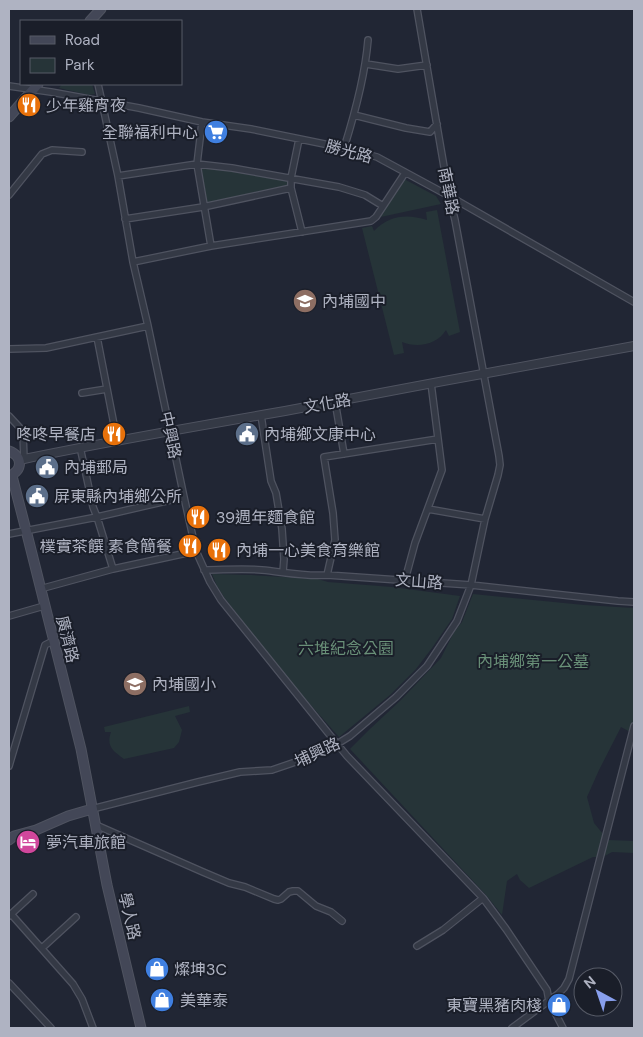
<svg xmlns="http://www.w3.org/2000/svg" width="643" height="1037" font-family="'DM Sans','Noto Sans TC',sans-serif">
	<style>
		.green { fill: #263438 }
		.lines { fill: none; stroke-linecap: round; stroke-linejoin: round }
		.minor-casing { stroke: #4f5360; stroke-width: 8 }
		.tertiary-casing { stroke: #4f5360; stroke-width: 10 }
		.secondary-casing { stroke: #4f5360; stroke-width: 11 }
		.minor { stroke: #343945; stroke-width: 5.5 }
		.tertiary { stroke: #343945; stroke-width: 8 }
		.secondary { stroke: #434757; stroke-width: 9 }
		.labels { text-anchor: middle; stroke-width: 4; stroke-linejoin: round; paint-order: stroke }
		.poi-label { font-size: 16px; fill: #afb3c2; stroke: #1a1e29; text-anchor: start }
		.street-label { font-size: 16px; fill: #afb3c2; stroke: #1a1e29 }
		.park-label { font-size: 16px; fill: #699078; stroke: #1a1e29 }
	</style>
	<rect width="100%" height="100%" fill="#212634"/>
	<path class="green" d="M62,84H92L95,94L89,95L59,88Z
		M199,165L290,180L289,187L205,204Z
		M404,179L436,196L441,204L376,218Z
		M437,210L460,332L449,336L446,330C437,345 417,348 402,342L404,353L394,355L362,228L372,226L374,231C390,215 407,214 427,220L426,212Z
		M212,574L251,575L318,579L328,582L392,587L460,596L452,619L432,648L416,669L390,695L339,737L278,668L224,597L217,586Z
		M473,594L584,605L634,608V734L621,727L599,770L587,797L594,823L608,840L634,841V853L612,852L603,857H593L529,888L520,880L517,874L507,881L502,915L486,895L350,749L371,728L401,700L441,658L454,632L462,622Z
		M189,706L190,712L175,716L182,730L179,742L174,748L124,759C113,751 106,746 111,732H105L104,727Z"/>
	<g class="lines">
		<g class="minor-casing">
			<path id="minor" d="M366,64L398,69L427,65
				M98,84L118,176L133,262L148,326L184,497L196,551L210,582L221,600L329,734L347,756L483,898L506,929L547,990L549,1001L563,1028
				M9,86L51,92L139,108L202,122L251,129L344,148L377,157L449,196L634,302
				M354,115L406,128L430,132L437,124
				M202,122L197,164L211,246
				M299,139L291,178V188L302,232
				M344,148C355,113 365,77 368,40
				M118,176L197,164L232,168L339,187L365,195L383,206
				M9,195L42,154L52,150L82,152
				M125,219L203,207L291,188
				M133,262L211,246L371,221L376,217L405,173
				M97,337L117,440
				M9,349L46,348L148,326
				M82,393L107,389
				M335,401L344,454
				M261,415L271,481L276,493L282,529L284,559L283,572
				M9,416L21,429L23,433L24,459
				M80,447L93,507L97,517L113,569
				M428,509L485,519
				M9,534L97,517L184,497
				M204,570C222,570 243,568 262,570C283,572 306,577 327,575L471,585L618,601L634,602
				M327,575L335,540L333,513L324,457L438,439
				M405,580L415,543L442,470L431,383
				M40,589L113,569L196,551
				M9,616L44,606
				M9,766L45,645L53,641
				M92,809L198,782L240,772L272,770L313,756L337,744L350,736L396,697L427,666L457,621L471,585L485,519L498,475L500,465L499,456L455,220L449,196L417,9
				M96,825L203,872L229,883L245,887L274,899L278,900L281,899L289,892L293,891H298L316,906L331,912L342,921
				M11,914L73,984L82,999L93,1028
				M9,916L33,894
				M417,946L443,930L483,898
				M42,948L76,917
				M9,983L51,1028
				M512,1028L558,994L564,988L569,979L634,726"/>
		</g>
		<g class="tertiary-casing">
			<path id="tertiary" d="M19,461L24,459C111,441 198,426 285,411C401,389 518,367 634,346"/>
		</g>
		<g class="secondary-casing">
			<path id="secondary" d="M90,21L101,9
				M9,117L38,84
				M9,451C23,456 23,471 9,476
				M12,476L26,530L81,749L107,885L141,1028
				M9,840L14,836L36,830L68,816L92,809"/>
		</g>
		<use href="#minor" class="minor"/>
		<use href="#tertiary" class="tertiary"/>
		<use href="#secondary" class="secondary"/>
	</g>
	<defs>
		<g id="restaurant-disc" transform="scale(1.25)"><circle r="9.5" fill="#e8710a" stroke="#1a1e29"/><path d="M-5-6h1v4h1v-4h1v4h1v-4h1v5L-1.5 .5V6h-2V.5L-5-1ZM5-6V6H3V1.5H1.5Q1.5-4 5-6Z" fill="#fff"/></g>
		<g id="supermarket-disc" transform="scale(1.25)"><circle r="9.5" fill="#3f7fe0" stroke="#1a1e29"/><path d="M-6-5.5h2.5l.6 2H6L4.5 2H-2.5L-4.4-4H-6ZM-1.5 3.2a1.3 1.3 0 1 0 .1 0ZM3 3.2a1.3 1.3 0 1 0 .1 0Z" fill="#fff"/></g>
		<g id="school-disc" transform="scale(1.25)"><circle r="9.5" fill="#8d6e63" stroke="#1a1e29"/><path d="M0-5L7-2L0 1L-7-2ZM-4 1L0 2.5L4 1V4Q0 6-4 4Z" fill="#fff"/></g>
		<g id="civic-disc" transform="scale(1.25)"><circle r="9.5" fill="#5c6f8a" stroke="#1a1e29"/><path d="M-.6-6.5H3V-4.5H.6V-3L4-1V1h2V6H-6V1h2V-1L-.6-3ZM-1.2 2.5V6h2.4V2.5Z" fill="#fff"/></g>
		<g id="hotel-disc" transform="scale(1.25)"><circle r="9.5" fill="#d1479c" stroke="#1a1e29"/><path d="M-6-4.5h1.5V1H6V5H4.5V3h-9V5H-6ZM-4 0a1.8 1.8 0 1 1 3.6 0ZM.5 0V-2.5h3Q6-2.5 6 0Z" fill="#fff"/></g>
		<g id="shop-disc" transform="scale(1.25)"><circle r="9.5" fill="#3f7fe0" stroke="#1a1e29"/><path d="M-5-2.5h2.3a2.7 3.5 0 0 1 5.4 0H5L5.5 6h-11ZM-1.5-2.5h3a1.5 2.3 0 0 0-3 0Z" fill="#fff"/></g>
	</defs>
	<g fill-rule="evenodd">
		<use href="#restaurant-disc" x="29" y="105"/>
		<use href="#supermarket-disc" x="216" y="132"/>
		<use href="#school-disc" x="305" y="301"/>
		<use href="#restaurant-disc" x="114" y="434"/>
		<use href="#civic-disc" x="247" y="434"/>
		<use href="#civic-disc" x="47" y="467"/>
		<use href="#civic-disc" x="37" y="496"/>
		<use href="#restaurant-disc" x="198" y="517"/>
		<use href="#restaurant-disc" x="190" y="546"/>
		<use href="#restaurant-disc" x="219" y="550"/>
		<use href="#school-disc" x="135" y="684"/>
		<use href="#hotel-disc" x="28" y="842"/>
		<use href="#shop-disc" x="157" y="969"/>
		<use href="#shop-disc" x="162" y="1000"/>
		<use href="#shop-disc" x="559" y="1005"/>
	</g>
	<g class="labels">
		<g class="poi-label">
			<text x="46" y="111">少年雞宵夜</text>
			<text x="198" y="138" text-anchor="end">全聯福利中心</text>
			<text x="322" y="307">內埔國中</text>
			<text x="96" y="440" text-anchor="end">咚咚早餐店</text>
			<text x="264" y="440">內埔鄉文康中心</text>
			<text x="64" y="473">內埔郵局</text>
			<text x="54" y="502">屏東縣內埔鄉公所</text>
			<text x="216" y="523">39週年麵食館</text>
			<text x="172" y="552" text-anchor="end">樸實茶饌 素食簡餐</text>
			<text x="236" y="556">內埔一心美食育樂館</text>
			<text x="152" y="690">內埔國小</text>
			<text x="46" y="848">夢汽車旅館</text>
			<text x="174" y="975">燦坤3C</text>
			<text x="180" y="1006">美華泰</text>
			<text x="542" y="1011" text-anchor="end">東寶黑豬肉棧</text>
		</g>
		<g class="street-label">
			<text transform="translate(349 151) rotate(15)" y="6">勝光路</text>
			<text transform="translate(449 191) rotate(79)" y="6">南華路</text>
			<text transform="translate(327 403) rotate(-10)" y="6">文化路</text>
			<text transform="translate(171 435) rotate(78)" y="6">中興路</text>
			<text transform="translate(419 581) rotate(4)" y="6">文山路</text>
			<text transform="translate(68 639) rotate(76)" y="6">廣濟路</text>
			<text transform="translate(317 752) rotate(-25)" y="6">埔興路</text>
			<text transform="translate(130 916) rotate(77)" y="6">學人路</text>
		</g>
		<g class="park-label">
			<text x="346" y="654">六堆紀念公園</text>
			<text x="533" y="667">內埔鄉第一公墓</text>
		</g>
	</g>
	<rect width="643" height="1037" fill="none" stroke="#afb3c2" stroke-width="20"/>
	<rect x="20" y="20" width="162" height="65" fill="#1a1e29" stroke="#565a66"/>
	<rect x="30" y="36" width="25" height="8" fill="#434757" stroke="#565a66"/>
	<text x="65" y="45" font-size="15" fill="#afb3c2">Road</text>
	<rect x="30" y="58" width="25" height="15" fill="#263438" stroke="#565a66"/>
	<text x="65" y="70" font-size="15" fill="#afb3c2">Park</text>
	<g transform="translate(598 992) rotate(320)"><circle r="24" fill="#1a1e29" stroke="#565a66"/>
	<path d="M0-4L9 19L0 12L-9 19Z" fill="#889fed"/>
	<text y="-8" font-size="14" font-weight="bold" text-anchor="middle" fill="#afb3c2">N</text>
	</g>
</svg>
